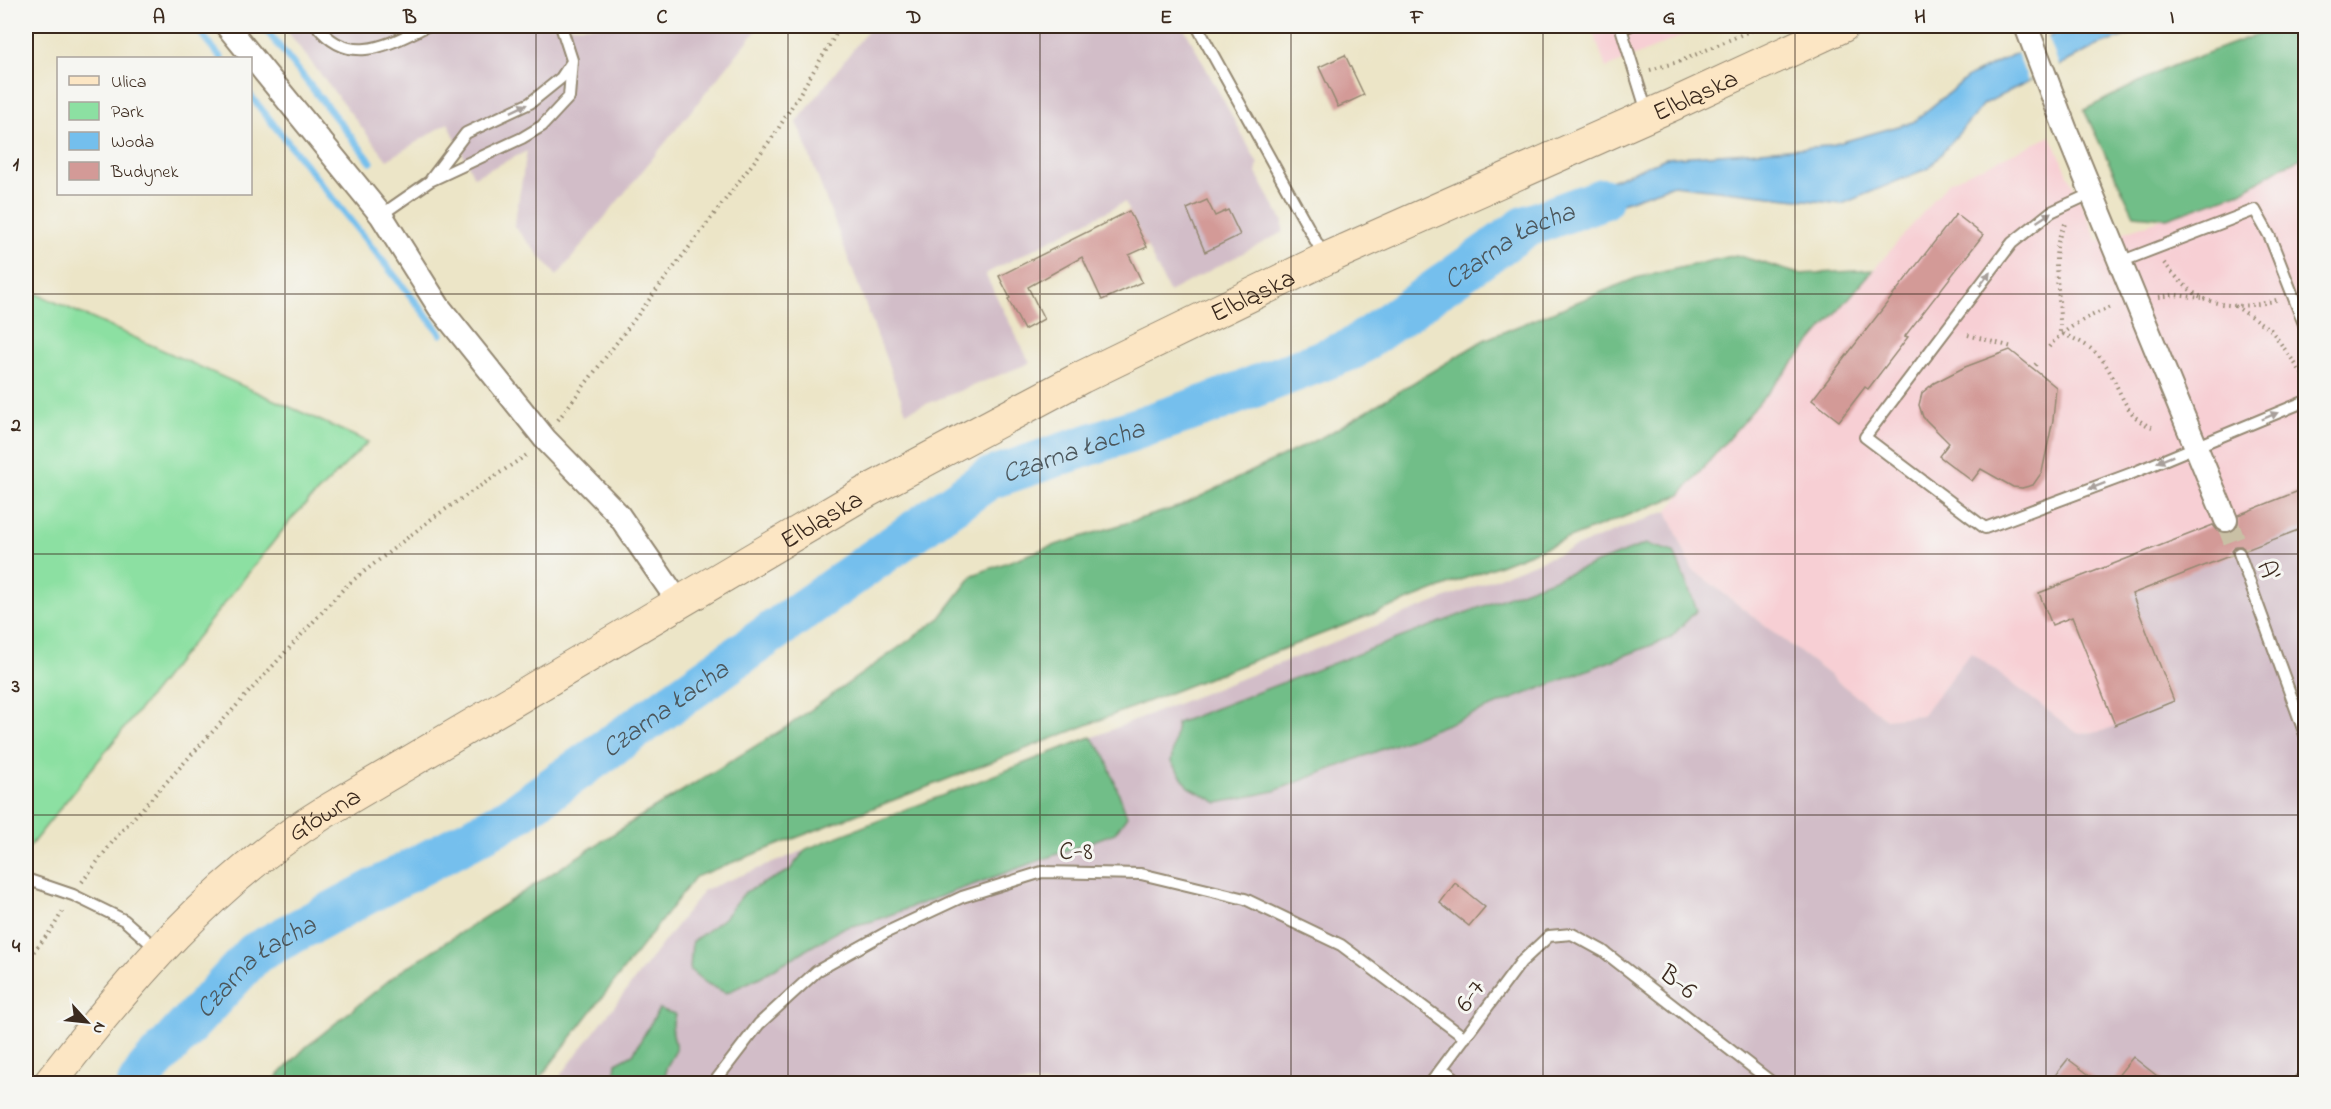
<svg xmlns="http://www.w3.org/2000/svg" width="2331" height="1109" font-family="'Indie Flower',sans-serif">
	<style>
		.built { fill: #f7cfd4 }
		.industrial { fill: #d2bdc8 }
		.green { fill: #8ce0a2; stroke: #648560; stroke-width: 1.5 }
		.forest { fill: #71be88; stroke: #567453; stroke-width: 1.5 }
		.water { fill: #74bfed; stroke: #587486; stroke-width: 1.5 }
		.pier { fill: #ece5c7 }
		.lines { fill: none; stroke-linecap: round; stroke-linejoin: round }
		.stream { stroke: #74bfed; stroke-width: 7 }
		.river { stroke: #74bfed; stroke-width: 42 }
		.building { fill: #d39a97 }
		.street-tunnel { stroke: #c9c0a5; stroke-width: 22; stroke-dasharray: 22 11; stroke-linecap: butt }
		.lane-casing { stroke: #948872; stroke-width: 14 }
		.street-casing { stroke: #948872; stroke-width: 26 }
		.secondary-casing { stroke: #948872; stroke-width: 34 }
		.path { stroke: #948872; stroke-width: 4; stroke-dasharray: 1.5 4.5; stroke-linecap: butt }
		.lane { stroke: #fff; stroke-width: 10 }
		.street { stroke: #fff; stroke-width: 22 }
		.secondary { stroke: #fce6c4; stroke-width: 32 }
		.oneway { fill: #a79f9a }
		.grid { fill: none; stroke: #3b2a1e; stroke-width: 1.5; stroke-opacity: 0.55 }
		.labels { text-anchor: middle; stroke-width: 6; stroke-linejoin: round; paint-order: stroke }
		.street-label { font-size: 26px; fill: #3b2a1e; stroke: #f6f6f2 }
		.water-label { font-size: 27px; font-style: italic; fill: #4c575c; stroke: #f6f6f2 }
		.neatline { fill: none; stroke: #3b2a1e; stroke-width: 2 }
		.grid-label { font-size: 20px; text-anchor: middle; font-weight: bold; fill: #3b2a1e }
	</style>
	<rect width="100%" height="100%" fill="#f6f6f2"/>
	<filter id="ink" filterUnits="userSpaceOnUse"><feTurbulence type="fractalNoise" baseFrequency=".0167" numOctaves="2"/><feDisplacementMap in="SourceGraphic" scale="12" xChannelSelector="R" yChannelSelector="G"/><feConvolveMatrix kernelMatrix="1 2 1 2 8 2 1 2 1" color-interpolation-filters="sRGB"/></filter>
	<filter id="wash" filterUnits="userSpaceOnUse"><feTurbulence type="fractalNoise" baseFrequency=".008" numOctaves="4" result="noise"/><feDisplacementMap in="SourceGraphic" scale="24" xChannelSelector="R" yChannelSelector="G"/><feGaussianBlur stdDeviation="1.35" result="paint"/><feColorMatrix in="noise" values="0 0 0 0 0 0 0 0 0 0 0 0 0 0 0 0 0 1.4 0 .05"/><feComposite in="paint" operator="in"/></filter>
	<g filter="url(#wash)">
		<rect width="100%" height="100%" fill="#ece5c7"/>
		<path class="built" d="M1591,26H1706L1606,68Z
			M2051,136L2098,241L2241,192L2283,166L2305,157V527L2132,594L2174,701L2100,732L2077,733L1971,653L1922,715L1886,719L1692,569L1667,511L1949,182Z"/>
		<path class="industrial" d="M283,26H760L557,276L514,226L527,151L474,177L448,123L387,160Z
			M871,26H1183L1258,164L1256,173L1283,222V232L1169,292L1125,202L985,274L1030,363L906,412L797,122Z
			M1667,511L1692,569L1886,719L1922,715L1971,652L2077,733L2100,732L2174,701L2132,594L2305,527V1083L554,1084L704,890Z"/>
		<path class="green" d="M26,289L368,442L294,516L26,851Z"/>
		<path class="forest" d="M2279,26H2305V157L2283,166L2241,192L2167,218L2134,215L2084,110L2165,69Z
			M1736,255L1799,274L1873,270L1680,495L695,877L536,1083H271L306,1047L398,973L638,818L785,728L939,619L973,575L1046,548L1181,506L1330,433L1484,340L1636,278Z
			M1646,544L1674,552L1697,610L1670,638L1274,791L1218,803L1189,787L1171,762L1177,723Z
			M1091,737L1104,753L1127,816L1115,833L873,921L843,928L760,977L726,993L706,983L690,970L692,942L724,918L745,892L789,871L806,849Z
			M659,1009L675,1014L672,1028L676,1050L666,1068L665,1083H614L616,1063L633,1054Z"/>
		<path class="water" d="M2071,26H2153L2097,46L1984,104L1929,168L1842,204L1673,185L1531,235L1572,197L1666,158L1828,146L1913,122L1968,77Z"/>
		<path class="pier" d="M2047,34L2060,68L2028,81L2016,50Z"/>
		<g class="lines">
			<path class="stream" d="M195,26L221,58
				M263,26L371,162
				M250,95L441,334"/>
			<path class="river" id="s1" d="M138,1084L147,1070L255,953L511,817L988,479L1207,405L1352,349L1525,227L1602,199"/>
		</g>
		<g id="blocks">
			<path class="building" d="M1345,55L1364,95L1338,107L1319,67Z
				M1207,200L1215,216L1228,210L1240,235L1205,252L1187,209Z
				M1129,211L1147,247L1129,255L1142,282L1102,300L1082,257L1028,287L1044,319L1024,330L1008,299L1010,298L999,276Z
				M1956,214L1983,235L1905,336L1908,337L1868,389L1865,387L1839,421L1812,400Z
				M2010,350L2056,387L2053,420L2042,472L2033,485L2022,488L2013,487L1981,469L1972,481L1939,456L1949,443L1923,417L1919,405L1922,393L1934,383L1965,367Z
				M2306,488V527L2246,550L2241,546H2236L2232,551V555L2132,594L2174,701L2115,725L2072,617L2052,625L2039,593L2213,525L2218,531L2231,533L2237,528L2238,515Z
				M1455,883L1485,907L1469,926L1440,903Z
				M2133,1057L2166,1083H2112Z
				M2068,1059L2100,1083H2049Z"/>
		</g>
	</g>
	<g filter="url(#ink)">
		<use href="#blocks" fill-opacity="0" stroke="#948872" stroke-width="1.5"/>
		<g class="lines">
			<path class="street-tunnel" d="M2226,520L2239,553"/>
			<g class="lane-casing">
				<path id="lane" d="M317,26C350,68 389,44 427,26
					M1197,26L1324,256
					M1629,26L1621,28L1647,112
					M431,179L466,133L530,103L561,78L571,63
					M2092,193L2051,212L2012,243L1865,437L1985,528L2135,472L2306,401
					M381,215L430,181L522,138L542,126L569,97L572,60L561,26
					M2120,262L2255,210L2270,237L2306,329
					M2239,553L2306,737
					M26,879L73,895L124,920L158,950
					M1442,1068L1462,1084
					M713,1084L759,1024L817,971L887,932L962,897L1042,872L1141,874L1245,899L1341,945L1465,1038
					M1430,1084L1521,962L1549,936L1572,934L1603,951L1774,1084
					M2297,1084L2306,1073"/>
			</g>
			<g class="street-casing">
				<path id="street" d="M227,26L381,215L439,307L545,439L618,514L678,601
					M2026,26L2065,128L2226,520"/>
			</g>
			<g class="secondary-casing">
				<g id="secondary">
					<path id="s2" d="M49,1084C128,981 214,880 325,812L866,492L1082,377L1325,259L1672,105L1843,26"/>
				</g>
			</g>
			<path class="path" d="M1650,70L1681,61L1761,26
				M2065,224C2051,249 2057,273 2059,300C2060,311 2060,322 2060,333C2073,338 2087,344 2097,354C2119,375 2120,417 2152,427
				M2164,263C2175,276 2188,291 2203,298C2226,309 2256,307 2279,299
				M2159,297L2174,295L2202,298
				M2235,306L2271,330L2304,376
				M1968,335L2012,347
				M2049,347C2065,327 2089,316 2114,306
				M2035,365L2038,362
				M558,420L775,134L841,26
				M82,882L117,836L347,585L434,517L528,454
				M26,961L52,929L64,909"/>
			<use href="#lane" class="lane"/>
			<use href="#street" class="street"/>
			<use href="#secondary" class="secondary"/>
		</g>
		<defs><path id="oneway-solid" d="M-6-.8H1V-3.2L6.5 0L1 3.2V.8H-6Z" transform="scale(1.5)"/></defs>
		<g class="oneway">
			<use href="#oneway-solid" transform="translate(519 108) rotate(-25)"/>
			<use href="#oneway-solid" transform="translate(2044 217) rotate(-34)"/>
			<use href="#oneway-solid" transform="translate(1985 279) rotate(-53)"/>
			<use href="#oneway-solid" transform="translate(2270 416) rotate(-23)"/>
			<use href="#oneway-solid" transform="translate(2165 459) rotate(158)"/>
			<use href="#oneway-solid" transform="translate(2097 486) rotate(159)"/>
		</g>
	</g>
	<path class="grid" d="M285,26V1084M536,26V1084M788,26V1084M1040,26V1084M1291,26V1084M1543,26V1084M1795,26V1084M2046,26V1084M26,294H2306M26,554H2306M26,815H2306"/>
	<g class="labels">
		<g class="street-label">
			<text dy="9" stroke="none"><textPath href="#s2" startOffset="1938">Elbląska</textPath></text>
			<text dy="9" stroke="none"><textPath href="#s2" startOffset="1452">Elbląska</textPath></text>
			<text dy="9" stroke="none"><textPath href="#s2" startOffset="966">Elbląska</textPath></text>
			<text transform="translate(2269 570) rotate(70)" y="9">A'</text>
			<text dy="9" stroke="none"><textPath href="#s2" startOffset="388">Główna</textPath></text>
			<text transform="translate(1076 850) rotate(1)" y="9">C-8</text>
			<text transform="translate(1679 981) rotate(38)" y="9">B-6</text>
			<text transform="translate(1469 995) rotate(-54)" y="9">6-7</text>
		</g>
		<g class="water-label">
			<text dy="9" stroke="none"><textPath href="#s1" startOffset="1626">Czarna Łacha</textPath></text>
			<text dy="9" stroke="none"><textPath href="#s1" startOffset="1140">Czarna Łacha</textPath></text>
			<text dy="9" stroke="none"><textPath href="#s1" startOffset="654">Czarna Łacha</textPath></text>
			<text dy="9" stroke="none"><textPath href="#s1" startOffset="168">Czarna Łacha</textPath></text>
		</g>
	</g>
	<rect width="2331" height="1109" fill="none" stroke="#f6f6f2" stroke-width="66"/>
	<rect x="57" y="57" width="195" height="138" fill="#f6f6f2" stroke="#aba49d" stroke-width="1.5"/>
	<rect x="69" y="76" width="30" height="9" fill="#fce6c4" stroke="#aba49d" stroke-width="1.5"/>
	<text x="111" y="87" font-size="18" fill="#3b2a1e">Ulica</text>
	<rect x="69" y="102" width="30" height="18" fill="#8ce0a2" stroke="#aba49d" stroke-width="1.5"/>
	<text x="111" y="117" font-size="18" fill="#3b2a1e">Park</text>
	<rect x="69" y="132" width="30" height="18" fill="#74bfed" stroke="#aba49d" stroke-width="1.5"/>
	<text x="111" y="147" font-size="18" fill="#3b2a1e">Woda</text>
	<rect x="69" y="162" width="30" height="18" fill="#d39a97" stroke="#aba49d" stroke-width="1.5"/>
	<text x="111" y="177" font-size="18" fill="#3b2a1e">Budynek</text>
	<g transform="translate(87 1022) rotate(117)" stroke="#f6f6f2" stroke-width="4.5" paint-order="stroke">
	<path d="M0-4.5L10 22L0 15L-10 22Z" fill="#3b2a1e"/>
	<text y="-9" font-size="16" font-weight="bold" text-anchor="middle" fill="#3b2a1e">N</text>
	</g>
	<rect x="33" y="33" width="2265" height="1043" class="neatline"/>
	<g class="grid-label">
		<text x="159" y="23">A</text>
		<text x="410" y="23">B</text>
		<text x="662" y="23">C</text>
		<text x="914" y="23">D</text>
		<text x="1166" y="23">E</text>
		<text x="1417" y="23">F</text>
		<text x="1669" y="23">G</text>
		<text x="1920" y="23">H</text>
		<text x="2172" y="23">I</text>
		<text x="16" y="170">1</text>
		<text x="16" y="431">2</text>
		<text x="16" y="692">3</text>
		<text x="16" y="952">4</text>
	</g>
</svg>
